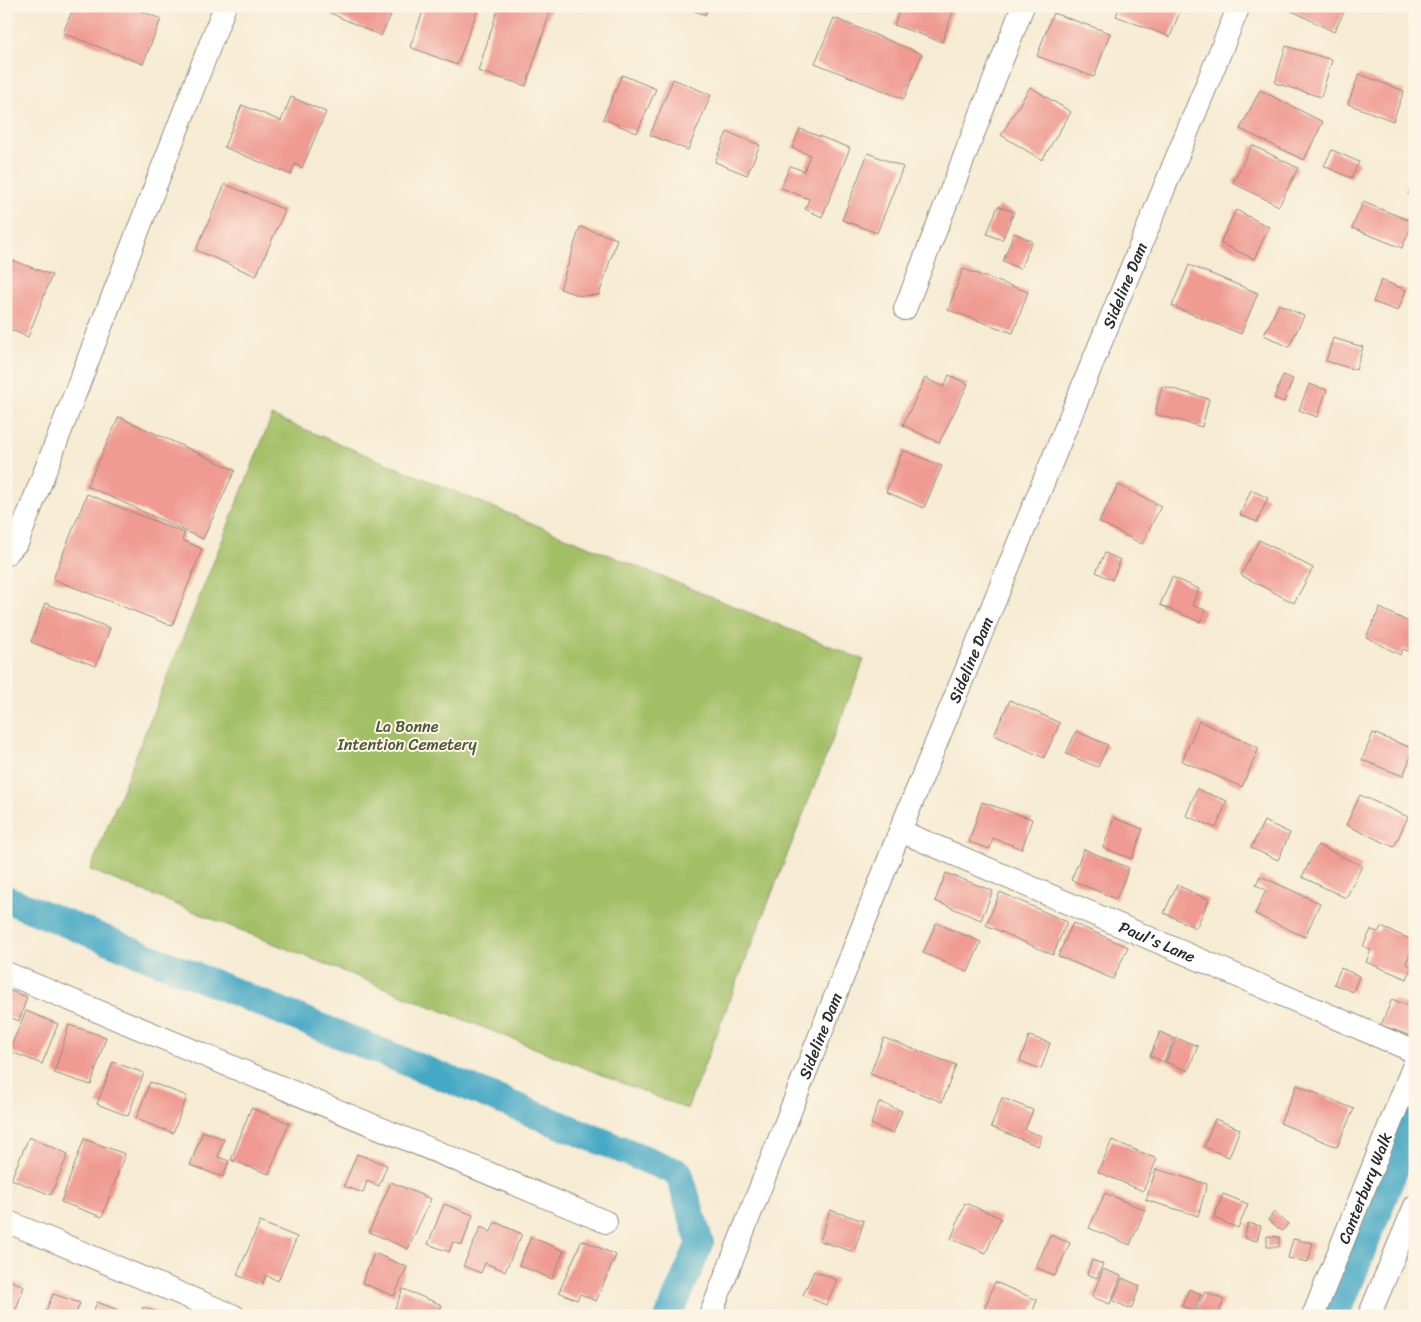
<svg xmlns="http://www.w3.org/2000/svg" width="1421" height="1322" font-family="Sriracha,sans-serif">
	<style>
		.green { fill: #a3bf66; stroke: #677548 }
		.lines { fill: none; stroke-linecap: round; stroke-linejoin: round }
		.canal { stroke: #44a8c4; stroke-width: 28 }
		.building { fill: #ef9a92 }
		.street-casing { stroke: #908b7f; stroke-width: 24 }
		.street { stroke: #fff; stroke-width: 22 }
		.labels { text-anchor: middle; stroke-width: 4; stroke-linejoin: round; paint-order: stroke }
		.street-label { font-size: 16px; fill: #2b2b2b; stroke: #fcf5e5 }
		.park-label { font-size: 16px; fill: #4f573d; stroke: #fcf5e5 }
	</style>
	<rect width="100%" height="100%" fill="#fcf5e5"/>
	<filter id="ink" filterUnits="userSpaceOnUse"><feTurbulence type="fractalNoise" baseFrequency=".02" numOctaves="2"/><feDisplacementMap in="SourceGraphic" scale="10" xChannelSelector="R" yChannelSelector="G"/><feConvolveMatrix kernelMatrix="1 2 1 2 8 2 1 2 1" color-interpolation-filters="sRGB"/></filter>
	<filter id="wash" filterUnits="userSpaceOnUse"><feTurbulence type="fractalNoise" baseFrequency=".0096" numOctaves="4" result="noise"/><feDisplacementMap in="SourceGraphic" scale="20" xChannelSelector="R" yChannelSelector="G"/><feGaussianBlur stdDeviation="1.12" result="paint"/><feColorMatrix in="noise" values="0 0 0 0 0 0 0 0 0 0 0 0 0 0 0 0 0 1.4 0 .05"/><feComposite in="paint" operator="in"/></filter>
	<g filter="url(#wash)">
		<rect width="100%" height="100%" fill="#f6ebd3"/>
		<path class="green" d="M272,416L864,660L687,1109L90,870Z"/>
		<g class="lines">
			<path class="canal" d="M6,899L679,1173L700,1243L669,1316
				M1336,1316L1415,1118"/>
		</g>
		<g id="blocks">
			<path class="building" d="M74,6H128L161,19L143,64L63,33Z
				M315,6H395L381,36Z
				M425,6H479L457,65L410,47Z
				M499,6H552L526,86L478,71Z
				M683,6H708L705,15Z
				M901,6H955L942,42L894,25Z
				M1120,6H1182L1170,37L1116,16Z
				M1289,6H1347L1334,32L1288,9Z
				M1053,13L1110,33L1094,77L1037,56Z
				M834,18L922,54L904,99L815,63Z
				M1286,46L1332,60L1321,97L1275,83Z
				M1359,74L1404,91L1393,121L1348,104Z
				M622,75L656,89L637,133L603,119Z
				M673,79L711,95L688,150L650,135Z
				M1030,87L1071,112L1042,160L1001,135Z
				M1260,90L1323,122L1304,160L1240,129Z
				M291,97L326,112L302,168L295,164L291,175L224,147L242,105L281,121Z
				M800,129L850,148L822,217L805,209L809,199L781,188L790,166L804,171L810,155L792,148Z
				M727,132L760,145L747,175L715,162Z
				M1252,145L1298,168L1279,206L1233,183Z
				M1332,150L1359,162L1351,178L1324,166Z
				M868,153L903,167L877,233L842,220Z
				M1415,179V197L1408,194Z
				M225,184L285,210L256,276L196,250Z
				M1363,202L1413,222L1402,248L1352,228Z
				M998,206L1014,212L1002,240L987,234Z
				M1236,210L1269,227L1254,259L1220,243Z
				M580,227L617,239L599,295L581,296L560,289Z
				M1014,233L1032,241L1020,269L1003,261Z
				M6,258L52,275L28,337L9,329L11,322L6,320Z
				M1189,265L1258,293L1241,334L1172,306Z
				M963,269L1028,292L1013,333L948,310Z
				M1381,280L1406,290L1398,311L1373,302Z
				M1279,304L1304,316L1289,347L1264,335Z
				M1333,338L1363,347L1356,370L1326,361Z
				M949,375L968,384L939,443L903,425L925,378L944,387Z
				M1283,375L1293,379L1284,402L1274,398Z
				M1309,384L1327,390L1317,417L1299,410Z
				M1162,386L1209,399L1202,427L1155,414Z
				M119,417L235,470L203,539L87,486Z
				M903,450L942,466L924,508L886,492Z
				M1118,485L1161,506L1142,544L1099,522Z
				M1251,490L1268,498L1257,522L1240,515Z
				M87,494L185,533L182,540L202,549L172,626L53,579Z
				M1259,540L1313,568L1294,603L1241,575Z
				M1105,553L1121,560L1112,580L1096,572Z
				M1172,577L1199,589L1192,605L1205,610L1200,622L1160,605Z
				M45,603L110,628L96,666L31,642Z
				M1380,608L1415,625L1414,654L1403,649L1400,655L1366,637Z
				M1010,700L1060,723L1044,758L994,735Z
				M1199,721L1259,748L1242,787L1182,761Z
				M1076,731L1108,745L1098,767L1066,754Z
				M1373,733L1414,749L1403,776L1362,760Z
				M1197,789L1227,801L1216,828L1186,816Z
				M1360,795L1408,817L1394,847L1346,825Z
				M982,802L1032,819L1022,849L993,838L990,849L969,842Z
				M1114,818L1143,829L1132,859L1103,848Z
				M1264,821L1290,833L1278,860L1251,848Z
				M1318,845L1362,866L1346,898L1302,877Z
				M1084,849L1129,868L1116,899L1071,880Z
				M946,873L993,891L981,920L935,901Z
				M1260,876L1320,903L1305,937L1255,914L1266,890L1256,885Z
				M1177,885L1209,900L1196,928L1164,913Z
				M1000,892L1067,922L1053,955L986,925Z
				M936,923L981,942L968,972L923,953Z
				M1073,923L1128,947L1113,979L1058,956Z
				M1381,927L1415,941L1406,964L1412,966L1407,979L1366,962L1371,950L1363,946L1371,930L1378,932Z
				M1341,968L1359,976L1353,992L1334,984Z
				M6,989L27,997L19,1021L9,1017L6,1023Z
				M1392,999L1415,1009L1414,1037L1381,1025Z
				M26,1011L58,1024L42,1064L9,1051Z
				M69,1025L106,1037L91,1085L54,1073Z
				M1160,1032L1174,1038L1164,1062L1150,1056Z
				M1029,1036L1050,1043L1041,1069L1020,1061Z
				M884,1038L956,1065L942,1102L870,1074Z
				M1176,1038L1198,1046L1188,1071L1166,1062Z
				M113,1062L144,1073L128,1116L97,1104Z
				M150,1082L187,1096L173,1133L136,1119Z
				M1297,1085L1354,1109L1337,1147L1280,1123Z
				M1002,1098L1033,1110L1025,1130L1042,1136L1038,1146L991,1127Z
				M879,1102L902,1111L893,1134L871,1124Z
				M251,1108L289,1123L269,1174L231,1160Z
				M1215,1119L1240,1129L1229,1157L1204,1147Z
				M203,1131L224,1139L218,1157L229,1161L223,1177L190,1165Z
				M29,1137L68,1154L51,1195L11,1179Z
				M84,1139L125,1154L102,1217L61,1202Z
				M1112,1140L1157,1159L1143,1191L1098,1172Z
				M357,1154L387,1165L379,1186L367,1181L363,1193L344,1186Z
				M1156,1169L1207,1184L1198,1216L1146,1200Z
				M391,1182L431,1199L408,1249L369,1232Z
				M1105,1193L1145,1210L1130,1245L1089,1228Z
				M1223,1194L1248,1204L1238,1228L1214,1218Z
				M965,1203L1001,1218L986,1253L951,1239Z
				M444,1204L473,1215L462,1245L453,1242L449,1252L428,1244Z
				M830,1210L864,1221L854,1252L820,1241Z
				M1274,1212L1288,1224L1282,1231L1268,1220Z
				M260,1222L297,1237L278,1281L266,1275L262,1285L237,1275Z
				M495,1222L522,1234L505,1271L485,1263L481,1273L463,1266L481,1227L491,1232Z
				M1248,1223L1261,1226L1257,1241L1244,1238Z
				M1050,1235L1070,1243L1055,1276L1036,1267Z
				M1267,1236L1279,1237V1247H1267Z
				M531,1237L564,1251L552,1279L519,1265Z
				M1293,1239L1313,1243L1308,1262L1288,1258Z
				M582,1240L616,1255L596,1301L580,1294L577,1300L559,1292Z
				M374,1253L407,1267L394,1296L362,1283Z
				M1092,1260L1103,1264L1097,1278L1087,1274Z
				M1103,1269L1121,1276L1110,1304L1092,1297Z
				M814,1271L837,1280L826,1305L803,1295Z
				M1122,1278L1140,1286L1131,1309L1113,1301Z
				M6,1279L24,1286L14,1316H6Z
				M995,1282L1037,1300L1031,1316H997L984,1310Z
				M403,1289L442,1305L437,1316H392Z
				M1189,1289L1201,1294L1194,1311L1182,1306Z
				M1205,1292L1224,1300L1217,1316H1207L1196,1311Z
				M53,1294L80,1303L75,1316H44Z
				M97,1302L134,1316H92Z
				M143,1307L166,1315V1316H140Z"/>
		</g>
	</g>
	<g filter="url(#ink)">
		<use href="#blocks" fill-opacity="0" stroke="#908b7f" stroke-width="1"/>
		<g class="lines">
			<g class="street-casing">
				<g id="street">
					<path d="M905,309L1023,6"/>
					<path d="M6,554L18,541L225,6"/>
					<path id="s1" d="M900,831L1415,1052"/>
					<path d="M6,973L606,1222"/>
					<path d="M6,1221L234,1316"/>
					<path id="s2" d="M710,1316L900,831L1239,6"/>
					<path id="s3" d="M1313,1316L1415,1062"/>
					<path d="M1369,1316L1415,1206"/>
				</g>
			</g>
			<use href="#street" class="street"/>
		</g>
	</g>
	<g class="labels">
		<g class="street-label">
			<text dy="6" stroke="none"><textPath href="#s2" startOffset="1111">Sideline Dam</textPath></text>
			<text dy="6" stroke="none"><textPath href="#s2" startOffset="706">Sideline Dam</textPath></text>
			<text dy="6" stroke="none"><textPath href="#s1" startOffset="280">Paul's Lane</textPath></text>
			<text dy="6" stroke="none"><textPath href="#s2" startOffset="301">Sideline Dam</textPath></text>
			<text dy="6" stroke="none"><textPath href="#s3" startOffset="138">Canterbury Walk</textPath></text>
		</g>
		<g class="park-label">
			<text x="407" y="732">La Bonne<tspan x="407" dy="18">Intention Cemetery</tspan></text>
		</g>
	</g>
	<rect width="1421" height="1322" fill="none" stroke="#fcf5e5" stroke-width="25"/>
</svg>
